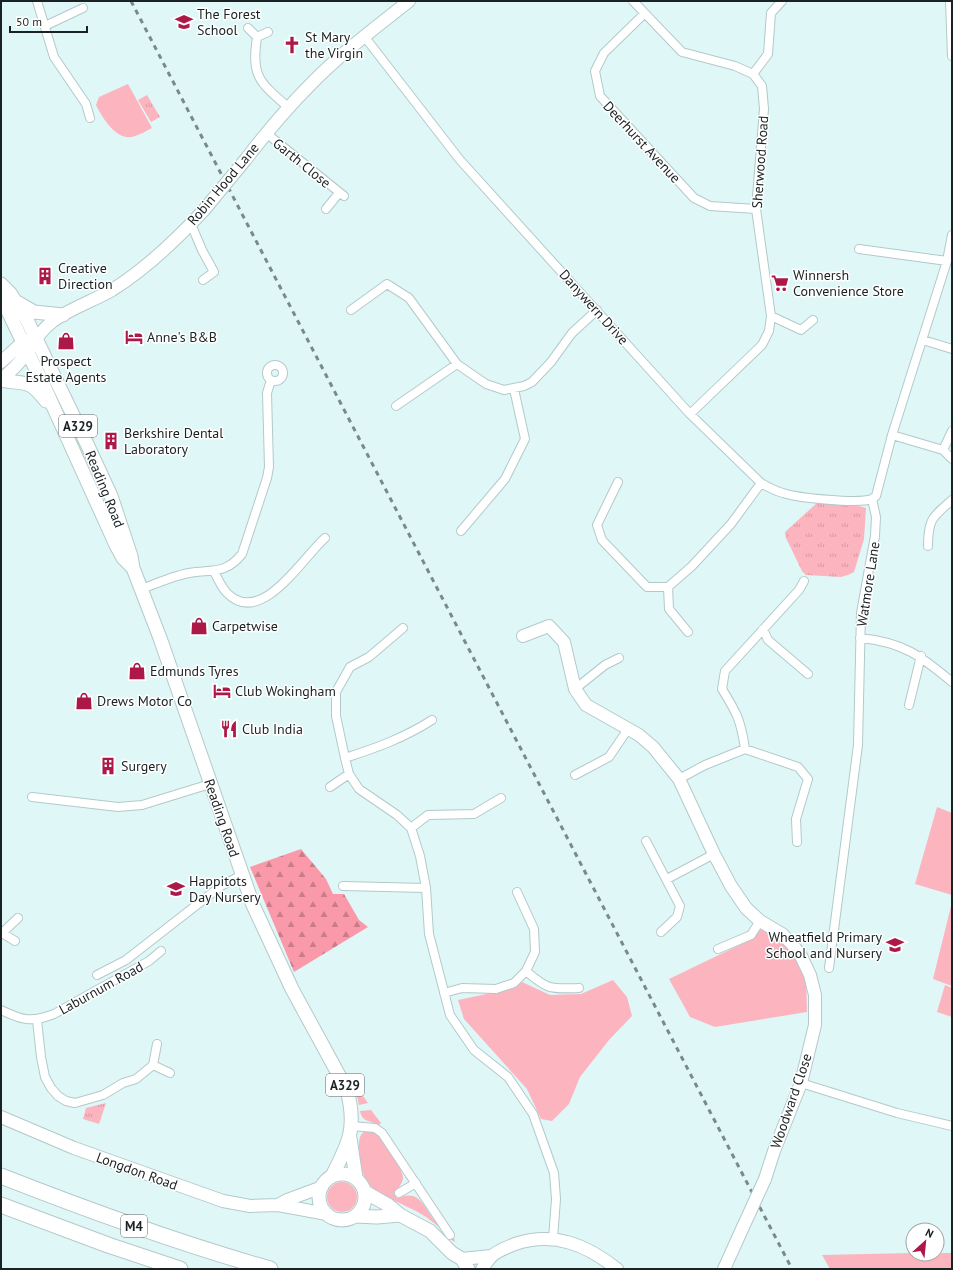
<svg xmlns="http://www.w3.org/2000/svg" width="953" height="1270" font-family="'PT Sans',sans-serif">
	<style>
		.green { fill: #fcb4be }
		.forest { fill: url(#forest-firs) }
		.park { fill: url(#park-tufts) }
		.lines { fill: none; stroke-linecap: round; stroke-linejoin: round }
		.street-casing { stroke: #b3c9ca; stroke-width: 10 }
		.secondary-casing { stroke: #b3c9ca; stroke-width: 14 }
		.primary-casing { stroke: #b3c9ca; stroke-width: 15 }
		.highway-casing { stroke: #b3c9ca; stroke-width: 17 }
		.street { stroke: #fff; stroke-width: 8 }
		.secondary { stroke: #fff; stroke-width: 12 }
		.primary { stroke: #fff; stroke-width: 13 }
		.highway { stroke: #fff; stroke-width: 15 }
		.rail { stroke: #7a8a8b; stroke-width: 3; stroke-dasharray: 5 5; stroke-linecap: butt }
		.secondary-bridge-casing { stroke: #b3c9ca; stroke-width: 14; stroke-linecap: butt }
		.secondary-bridge { stroke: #fff; stroke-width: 12 }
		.labels { text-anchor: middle; stroke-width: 3; stroke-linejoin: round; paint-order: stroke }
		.shield { fill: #fff; stroke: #5f6465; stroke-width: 1 }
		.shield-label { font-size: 13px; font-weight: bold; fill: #1a2223 }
		.poi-label { font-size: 14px; fill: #1a2223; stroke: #fff; text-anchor: start }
		.street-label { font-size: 14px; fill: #1a2223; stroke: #fff }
	</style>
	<defs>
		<pattern id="forest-firs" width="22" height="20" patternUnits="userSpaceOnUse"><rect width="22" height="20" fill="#fa99a9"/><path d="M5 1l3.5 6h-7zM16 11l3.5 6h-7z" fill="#ca7c89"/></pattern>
		<pattern id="park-tufts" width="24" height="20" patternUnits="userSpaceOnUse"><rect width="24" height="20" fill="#fcb4be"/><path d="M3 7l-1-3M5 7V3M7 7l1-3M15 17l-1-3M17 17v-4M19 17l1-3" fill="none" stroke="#d79aa3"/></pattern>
	</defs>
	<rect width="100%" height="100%" fill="#e0f7f8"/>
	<path class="green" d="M128,84L152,128C146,131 138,136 131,137C115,139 102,117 96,105L99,97Z
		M937,807L952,813V895L915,884Z
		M952,902V986L933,979Z
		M768,928L792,950L806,977L807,1012L715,1027L690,1017L669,979L754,938L760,930Z
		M613,980L627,997L632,1016L609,1040L580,1077L569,1104L552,1121L541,1119L527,1089L464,1019L458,1000L515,988L522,982L550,995L581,994Z
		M945,985L952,988V1017L937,1012Z
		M361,1093L368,1103L359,1105L357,1096Z
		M371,1110L381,1123L379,1125C371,1120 362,1123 360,1111Z
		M369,1130C371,1131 375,1132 378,1133C384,1137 402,1169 403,1177C403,1183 398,1189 394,1193L397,1198C420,1189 423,1206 435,1221C438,1225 443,1228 447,1232L449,1231L455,1240L454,1242C443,1230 431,1219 416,1211C380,1192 360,1194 359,1146C359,1138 360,1132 369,1130Z
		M327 1197a15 15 0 1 1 30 0a15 15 0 1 1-30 0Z
		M913,1253H952V1269H830L822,1255Z"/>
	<path class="forest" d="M301,849L326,879L333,894H344L359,920L368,927L294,972L250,867Z"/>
	<path class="park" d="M147,95L160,117L151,122L138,100Z
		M818,502L859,506L866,508L864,539L854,572L848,575L841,577L806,575L802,571L786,538L785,532Z
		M106,1103L99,1124L83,1119L86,1108Z"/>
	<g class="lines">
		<g class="street-casing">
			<path id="street" d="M37,1L54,57L86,104L90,118
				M633,1L682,52L735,66L753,74L762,86L764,109L756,209L771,316L769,331L762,345L690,414
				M950,1L952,56
				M644,14L604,53L595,71L600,96L694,198L710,206L756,209
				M45,26L83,8
				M248,28L257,37
				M268,32L257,37C251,76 259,82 288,107
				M364,36L460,160L690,414L761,483C768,487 775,491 783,493C798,498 858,504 872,499
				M753,74L768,54L771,13L782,1
				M266,133L344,196
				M326,209L339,193
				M191,224L202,250L214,272L203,280
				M859,249L947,261
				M351,310L387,284L409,298L457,364L486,384L504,390L524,386L532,382L551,362L572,333L597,310
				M771,316L801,330L813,320
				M923,340L952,349
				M267 373a8 8 0 1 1 16 0a8 8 0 1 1-16 0Z
				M396,406L457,364
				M892,435L943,450L952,459
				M943,450L952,431
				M618,482L597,525L602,540L647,587H668L692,566L731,524L761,483
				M872,499L876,496L892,435L947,261L952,235
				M461,531L505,479L525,439L514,389
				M928,546C928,520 932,517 952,500
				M214,572C218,578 221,587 227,593C261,628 303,557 325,538
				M668,587L669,609L688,632
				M142,589C157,583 173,576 189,573C212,569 225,575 242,554L267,478L269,467L267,393L271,380
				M403,628L369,657L350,667L336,692V716L345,758L349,774L359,789L397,815L411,828L420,856L426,888L429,934L450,1015L474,1050L508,1077L533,1114L554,1173L556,1199L553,1239
				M763,629L768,640L808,674
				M860,638C903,642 921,656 952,682
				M575,689L605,665L619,658
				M909,705L921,656
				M745,749C741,721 737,713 722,689L725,671L799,590L804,581
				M345,758C376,748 404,738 432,720
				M575,775L609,757L628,729
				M679,779L705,765L745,749L798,767L808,779L796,819L797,842
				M330,787L349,774
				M32,797L118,807L142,805L210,784
				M411,828L428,815L474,814L501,798
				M646,841L680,906L677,917L661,932
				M667,879L714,854
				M343,886L426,888
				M2,933L15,941
				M1,934L18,918
				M718,949L751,935L760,921
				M829,968L858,745L861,613L875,536L876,517L872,499
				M526,971C548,990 550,989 579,988
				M97,975L126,960L221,886L242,875
				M444,993L462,988L496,989L514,983L526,971L535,952L534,929L517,892
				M1,1010C22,1020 31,1023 54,1014L149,961L161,951
				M37,1020L41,1057L45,1077L51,1088L58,1096L66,1101L75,1103L103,1095L123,1083L136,1079L153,1065L157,1044
				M153,1065L170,1073
				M801,1083L897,1113L952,1126
				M352,1126L375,1128L382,1133L450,1235
				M399,1193L416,1183"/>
		</g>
		<g class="secondary-casing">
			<path id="secondary" d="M246,159C266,133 287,108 310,85C340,54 375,28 409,1
				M1,362L23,342L31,339
				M1,380C10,372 19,364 26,354C35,341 40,331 53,321C71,308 93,301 112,290C146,269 177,239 204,210
				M523,636L549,626L564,642L575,689L586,705L639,735L653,747L679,779L714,854L731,886L746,908L760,921L782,934L792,944L801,956L810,975L815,995V1025L801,1083L774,1151L765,1179
				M1,1117L74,1148L223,1201L250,1206L278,1205L327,1214
				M278,1205L287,1200L322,1187
				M462,1259L491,1256
				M482,1269C485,1265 488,1260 491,1257C496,1251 508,1247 515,1244C554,1231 587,1245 617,1269
				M724,1269L743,1227"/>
		</g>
		<g class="primary-casing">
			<path id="primary" d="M1,284L10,293L26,318L87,444L111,496L131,556L133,568L160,638L253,905L292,989L347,1090C357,1128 349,1143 332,1176
				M2,287L5,305L43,384L116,545L123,558L133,568
				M17,302L34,312L63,315
				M1,380C27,385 28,378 46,401
				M350,1138L356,1178
				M319 1197a23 23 0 1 1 46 0a23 23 0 1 1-46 0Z
				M365,1192L388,1205L400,1215L430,1231L452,1253L462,1259L468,1269
				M355,1216L377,1217L400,1215"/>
		</g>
		<g class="highway-casing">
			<path id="highway" d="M1,1176C90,1211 178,1243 270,1269
				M1,1205L108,1245L180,1269"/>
		</g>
		<use href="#street" class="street"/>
		<use href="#secondary" class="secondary"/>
		<use href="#primary" class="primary"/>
		<use href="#highway" class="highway"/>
		<path class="rail" d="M131,1L792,1269"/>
		<g class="secondary-bridge-casing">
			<path id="secondary-bridge" d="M204,210L246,159
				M743,1227L765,1179"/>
		</g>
		<use href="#secondary-bridge" class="secondary-bridge"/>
	</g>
	<defs>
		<g id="school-bare" transform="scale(1.38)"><path d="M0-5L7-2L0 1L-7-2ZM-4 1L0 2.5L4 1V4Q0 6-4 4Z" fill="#ac1948" stroke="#fff" stroke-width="2.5" paint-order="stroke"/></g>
		<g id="church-bare" transform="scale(1.38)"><path d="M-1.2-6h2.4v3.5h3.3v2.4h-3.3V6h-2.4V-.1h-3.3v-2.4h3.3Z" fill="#ac1948" stroke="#fff" stroke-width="2.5" paint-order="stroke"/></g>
		<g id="building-bare" transform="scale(1.38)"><path d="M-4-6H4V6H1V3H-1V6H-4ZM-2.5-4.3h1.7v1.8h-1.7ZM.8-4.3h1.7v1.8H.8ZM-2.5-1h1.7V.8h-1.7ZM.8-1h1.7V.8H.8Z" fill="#ac1948" stroke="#fff" stroke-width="2.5" paint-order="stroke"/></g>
		<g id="supermarket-bare" transform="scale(1.38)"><path d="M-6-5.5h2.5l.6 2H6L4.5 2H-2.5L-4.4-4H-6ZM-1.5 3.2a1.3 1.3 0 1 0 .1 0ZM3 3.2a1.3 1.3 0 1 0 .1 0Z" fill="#ac1948" stroke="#fff" stroke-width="2.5" paint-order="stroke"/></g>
		<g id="hotel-bare" transform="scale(1.38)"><path d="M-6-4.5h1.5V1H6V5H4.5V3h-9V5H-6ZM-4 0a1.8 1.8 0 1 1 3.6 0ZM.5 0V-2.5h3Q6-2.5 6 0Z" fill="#ac1948" stroke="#fff" stroke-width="2.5" paint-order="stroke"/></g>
		<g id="shop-bare" transform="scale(1.38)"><path d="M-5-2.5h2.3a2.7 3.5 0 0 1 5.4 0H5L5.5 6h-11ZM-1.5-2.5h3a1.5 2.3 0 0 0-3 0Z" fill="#ac1948" stroke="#fff" stroke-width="2.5" paint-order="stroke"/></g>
		<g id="restaurant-bare" transform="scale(1.38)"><path d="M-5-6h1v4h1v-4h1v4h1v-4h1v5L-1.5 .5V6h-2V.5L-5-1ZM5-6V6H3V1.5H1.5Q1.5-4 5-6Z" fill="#ac1948" stroke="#fff" stroke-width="2.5" paint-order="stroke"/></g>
	</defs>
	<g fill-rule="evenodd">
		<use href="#school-bare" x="184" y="22"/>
		<use href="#church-bare" x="292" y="45"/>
		<use href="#building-bare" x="45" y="276"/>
		<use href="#supermarket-bare" x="780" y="283"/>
		<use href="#hotel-bare" x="134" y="337"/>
		<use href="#shop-bare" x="66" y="341"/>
		<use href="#building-bare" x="111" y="441"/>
		<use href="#shop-bare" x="199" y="626"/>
		<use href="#shop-bare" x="137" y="671"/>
		<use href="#hotel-bare" x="222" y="691"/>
		<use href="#shop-bare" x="84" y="701"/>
		<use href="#restaurant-bare" x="229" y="729"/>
		<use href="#building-bare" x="108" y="766"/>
		<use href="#school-bare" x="176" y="889"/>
		<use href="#school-bare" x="895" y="945"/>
	</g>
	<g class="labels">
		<g class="shield">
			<rect x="59" y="415" width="38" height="22" rx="3"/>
			<rect x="326" y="1074" width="38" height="22" rx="3"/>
			<rect x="121" y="1215" width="26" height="22" rx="3"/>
		</g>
		<g class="shield-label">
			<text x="78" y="431">A329</text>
			<text x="345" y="1090">A329</text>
			<text x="134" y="1231">M4</text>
		</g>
		<g class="poi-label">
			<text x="197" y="19">The Forest<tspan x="197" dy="16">School</tspan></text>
			<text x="305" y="42">St Mary<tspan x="305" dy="16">the Virgin</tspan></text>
			<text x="58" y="273">Creative<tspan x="58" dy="16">Direction</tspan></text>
			<text x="793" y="280">Winnersh<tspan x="793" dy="16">Convenience Store</tspan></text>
			<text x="147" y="342">Anne's B&amp;B</text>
			<text x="66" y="366" text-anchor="middle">Prospect<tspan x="66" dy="16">Estate Agents</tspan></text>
			<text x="124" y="438">Berkshire Dental<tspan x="124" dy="16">Laboratory</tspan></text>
			<text x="212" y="631">Carpetwise</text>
			<text x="150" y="676">Edmunds Tyres</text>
			<text x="235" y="696">Club Wokingham</text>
			<text x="97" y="706">Drews Motor Co</text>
			<text x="242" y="734">Club India</text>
			<text x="121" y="771">Surgery</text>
			<text x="189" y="886">Happitots<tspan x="189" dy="16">Day Nursery</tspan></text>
			<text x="882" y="942" text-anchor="end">Wheatfield Primary<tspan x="882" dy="16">School and Nursery</tspan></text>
		</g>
		<g class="street-label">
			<text transform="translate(642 142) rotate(47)" y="5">Deerhurst Avenue</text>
			<text transform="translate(760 162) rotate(-86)" y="5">Sherwood Road</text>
			<text transform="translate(302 163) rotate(39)" y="5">Garth Close</text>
			<text transform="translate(223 184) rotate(-50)" y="5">Robin Hood Lane</text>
			<text transform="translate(594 307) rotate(48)" y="5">Danywern Drive</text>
			<text transform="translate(105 489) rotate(68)" y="5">Reading Road</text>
			<text transform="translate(868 584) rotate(-81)" y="5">Watmore Lane</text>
			<text transform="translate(222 818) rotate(71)" y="5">Reading Road</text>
			<text transform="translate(101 988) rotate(-29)" y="5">Laburnum Road</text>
			<text transform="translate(791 1101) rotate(-71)" y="5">Woodward Close</text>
			<text transform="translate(137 1171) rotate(20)" y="5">Longdon Road</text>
		</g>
	</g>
	<rect width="953" height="1270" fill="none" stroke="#1a2223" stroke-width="4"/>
	<g transform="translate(925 1242) rotate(27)"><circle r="19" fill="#ffffff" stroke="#a3a7a7"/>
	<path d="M0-3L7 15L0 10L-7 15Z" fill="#ac1948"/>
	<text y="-6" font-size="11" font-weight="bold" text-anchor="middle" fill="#1a2223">N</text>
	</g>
	<path d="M10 26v6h77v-6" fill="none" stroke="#1a2223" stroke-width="2"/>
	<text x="16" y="26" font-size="12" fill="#1a2223" stroke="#ffffff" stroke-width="3" paint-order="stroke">50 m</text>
</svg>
